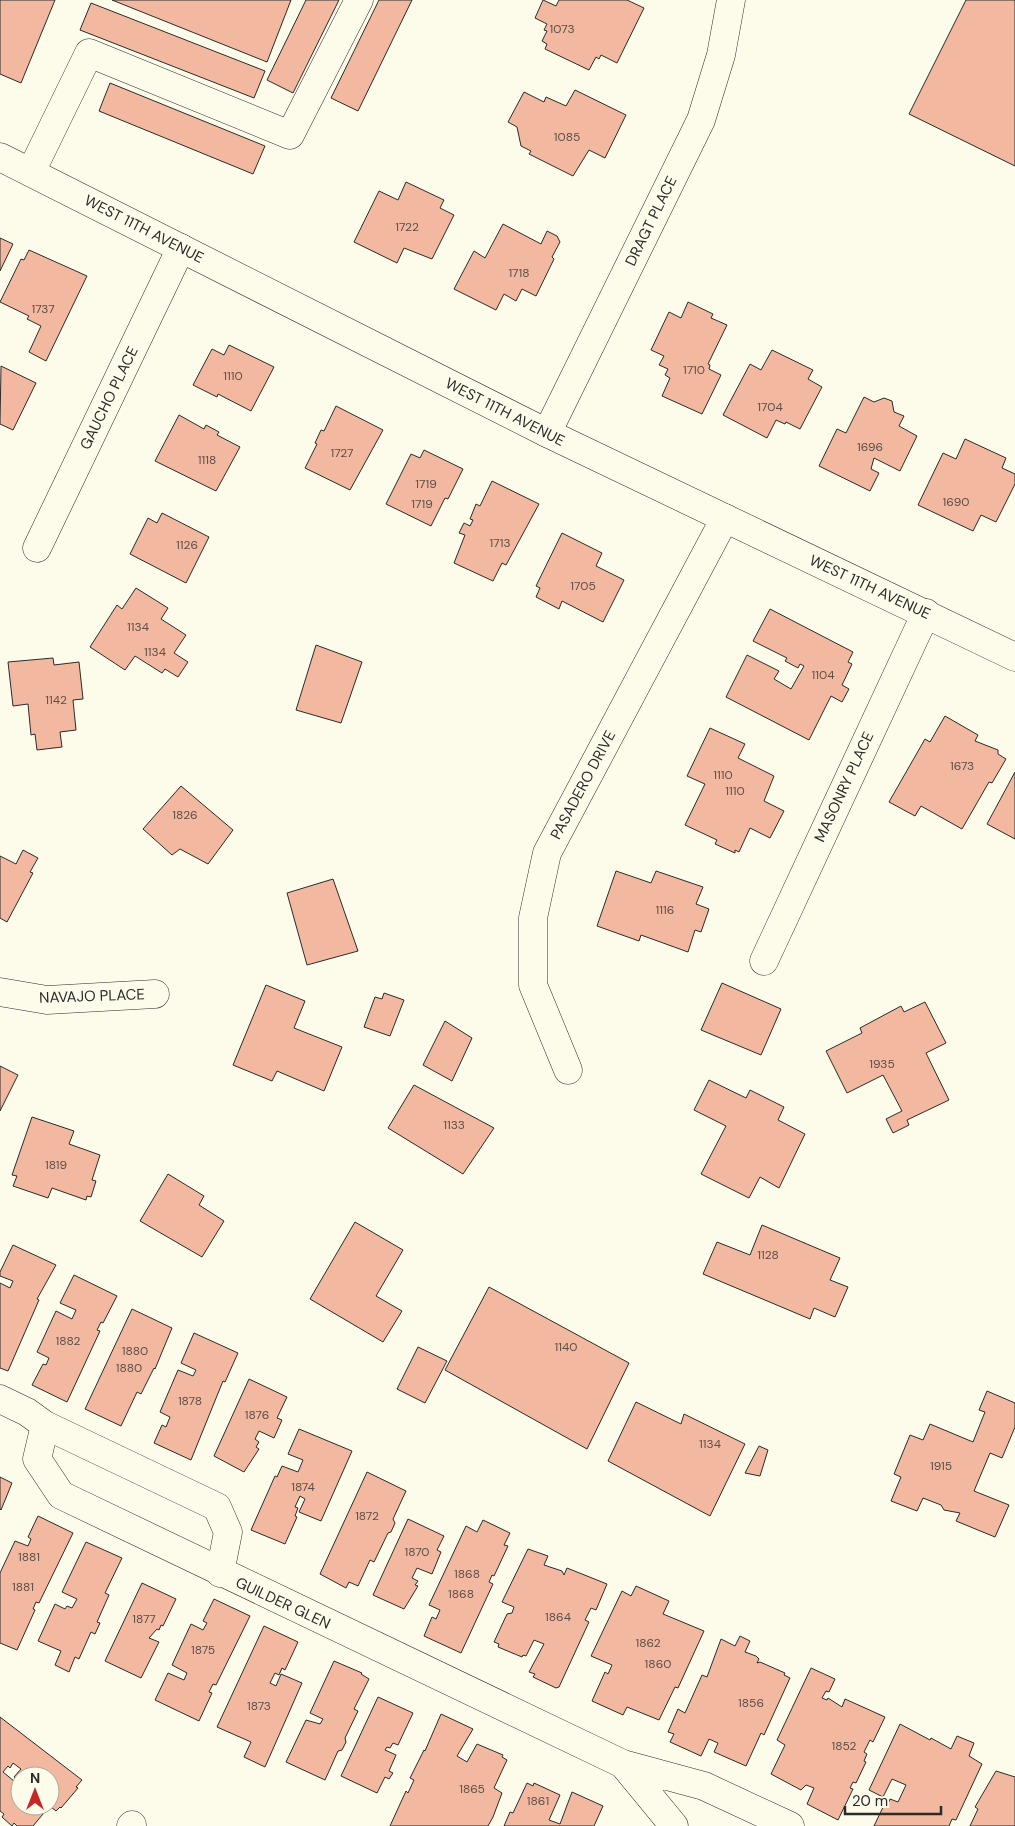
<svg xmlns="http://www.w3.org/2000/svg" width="1015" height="1826" font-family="'DM Sans',sans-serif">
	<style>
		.building { fill: #f2b8a0; stroke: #2b2b2b }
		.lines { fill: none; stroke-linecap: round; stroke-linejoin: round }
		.minor-casing { stroke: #2b2b2b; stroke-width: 29 }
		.tertiary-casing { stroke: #2b2b2b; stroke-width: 29 }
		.minor { stroke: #fdfbea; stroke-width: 28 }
		.tertiary { stroke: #fdfbea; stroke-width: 28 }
		.labels { text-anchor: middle; stroke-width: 4; stroke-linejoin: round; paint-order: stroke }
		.number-label { font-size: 12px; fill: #5d4e48 }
		.street-label { font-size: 15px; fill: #2b2b2b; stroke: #fdfbea }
	</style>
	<rect width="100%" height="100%" fill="#fdfbea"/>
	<path class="building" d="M0,0H55L21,83L0,74Z
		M112,0H291L267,62Z
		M306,0H339L293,93L267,80Z
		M379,0H412L358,111L331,98Z
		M543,0L556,6L559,0H627L644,8L617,63L601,55L599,59L596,57L589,70L545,49L547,44L542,41L547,31L544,30L547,24L535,18Z
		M966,0H1015V166L909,114Z
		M91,3L265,71L254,98L80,30Z
		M110,83L265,146L253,174L99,111Z
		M575,90L626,115L605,158L589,150L573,176L529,154L531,151L521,146L517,127L508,122L524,92L544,102L546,97L566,106Z
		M406,182L444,200L440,208L454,215L432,259L404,248L397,263L354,242L379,191L398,200Z
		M503,224L541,244L547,231L557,236L560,242L552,257L554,259L536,296L522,289L516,301L504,294L496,310L454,289L474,251L485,258Z
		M0,238L13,244L0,271Z
		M29,250L87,276L46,361L29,352L41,326L27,319L29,316L0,302L21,259L24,260Z
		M688,302L713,314L711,318L727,325L708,364L710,365L709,369L721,375L702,414L662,396L670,378L665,375L668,369L659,365L664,356L651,350L669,312L681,318Z
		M229,345L274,367L251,411L218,394L217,397L193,385L212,349L224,355Z
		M772,350L813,370L808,379L822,387L800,429L786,422L785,424L776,420L767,438L723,415L750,364L761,370Z
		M1,366L36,383L13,430L0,424Z
		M864,397L874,402L884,398L892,401L894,412L904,416L899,426L917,436L900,471L874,458L871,469L879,473L870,491L819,466L837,429L846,433Z
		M336,406L383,430L350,490L305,468L317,444L315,443L321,430L324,431Z
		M179,415L204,429L206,425L219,432L217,435L240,447L216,491L155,461Z
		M965,439L1006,458L1002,468L1015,474V484L996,522L981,515L973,531L918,505L943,453L956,459Z
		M424,450L463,469L448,499L445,498L431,526L386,504L411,454L420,458Z
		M492,481L539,504L506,565L502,563L493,581L454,563L465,535L459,533L464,523L470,526L473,520L470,519L476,504L480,506Z
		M162,513L209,537L186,583L130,554L148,518L157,523Z
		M562,533L602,553L596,566L624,580L603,622L562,601L559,609L536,597L540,588L536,586Z
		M136,588L168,608L161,619L186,635L174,653L188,662L178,677L165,669L162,673L135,656L125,670L90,647L117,605L122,609Z
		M770,609L853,652L848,662L852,664L842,685L849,689L842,702L831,696L809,740L726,697L747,655L779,671L774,679L791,689L804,666L800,664L798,668L785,661L787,658L753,641Z
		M316,645L362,662L341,723L296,710Z
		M53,658L54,665L79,662L83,699L73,700L76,730L60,732L62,747L37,750L35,734L31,735L28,704L13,706L8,662Z
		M945,716L978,735L975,741L998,750V754L1006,759L992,783L989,782L962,829L921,806L915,816L889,802L925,739L930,742Z
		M710,728L745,744L738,758L774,776L764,801L784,811L770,838L750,828L739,852L735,850V853L715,844L717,840L685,825L705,784L687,776Z
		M1015,772V839L987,824Z
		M181,786L233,830L208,864L180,849L172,855L143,829Z
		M23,850L38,858L30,872L33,873L7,922L0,918V856L16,864Z
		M616,871L651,883L656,871L703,887L696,904L709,909L701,932L695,930L688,952L641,935L639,941L597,926Z
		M333,879L358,951L307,965L287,893Z
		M722,983L781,1009L761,1055L701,1030Z
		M266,985L305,1001L294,1028L342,1047L324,1091L277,1071L272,1081L233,1065Z
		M384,993L404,1000L390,1036L364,1027L375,997L382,999Z
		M925,1002L946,1043L926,1053L949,1100L907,1120L909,1125L893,1133L886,1119L902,1111L883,1075L847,1093L826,1051L862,1033L860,1028L901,1006L904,1012Z
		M445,1021L472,1038L452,1081L423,1065Z
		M0,1066L18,1075L0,1111Z
		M709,1080L746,1098L750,1090L784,1107L778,1120L805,1134L779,1188L760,1177L749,1198L701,1174L726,1126L694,1110Z
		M414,1085L494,1128L463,1174L388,1128Z
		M32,1117L74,1131L69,1144L100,1155L92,1180L96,1181L91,1197L87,1196L86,1200L52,1188L48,1198L13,1186L17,1176L12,1175Z
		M168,1174L204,1196L199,1205L224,1221L202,1257L140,1221Z
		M355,1222L403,1250L376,1296L402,1311L383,1342L310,1299Z
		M762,1225L840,1258L830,1280L848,1287L835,1317L814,1308L810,1319L703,1274L717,1242L750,1255Z
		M13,1245L56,1265L37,1299L39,1300L8,1371L0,1368V1283L10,1288L13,1281L0,1276V1272Z
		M74,1275L117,1296L103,1323L101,1322L97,1330L100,1331L67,1402L32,1385L43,1364L46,1365L49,1358L37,1352L56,1311L72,1319L76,1310L60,1303Z
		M489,1287L629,1363L587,1449L445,1370Z
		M132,1309L172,1328L155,1369L154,1368L141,1394L137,1392L121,1426L85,1409Z
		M194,1333L238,1353L225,1382L223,1381L191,1460L154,1443L162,1425L166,1427L170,1417L160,1412L178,1370L193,1376L196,1370L181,1363Z
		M418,1347L447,1361L425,1403L397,1389Z
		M249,1379L287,1397L277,1418L282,1420L274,1438L259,1431L255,1439L259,1442L256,1447L259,1449L244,1472L214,1456Z
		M987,1391L1015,1403V1427L1002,1458L990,1453L974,1491L1009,1505L995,1537L956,1521L960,1513L944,1510L941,1505L923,1498L917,1511L891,1501L901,1477L894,1474L910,1435L923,1440L930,1424L973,1442L985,1412L979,1410Z
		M636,1402L681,1424L684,1414L745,1444L710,1516L608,1461Z
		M299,1429L352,1451L321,1521L299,1512L305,1499L300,1496L295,1507L298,1508L295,1516L297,1517L285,1544L251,1530L275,1476L277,1477L282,1466L298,1472L303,1460L288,1454Z
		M759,1446L768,1450L760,1476L745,1473Z
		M367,1472L406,1491L393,1519L395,1523L391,1532L388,1533L374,1562L370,1560L358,1586L349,1582L346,1588L320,1574Z
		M0,1477L12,1483L1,1510L0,1509Z
		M38,1516L73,1533L39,1603L36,1602L33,1609L35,1610L17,1650L0,1643V1573L15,1541L28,1546L31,1539L28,1537Z
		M408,1519L444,1536L437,1550L441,1552L432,1574L417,1568L412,1578L418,1581L415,1585L418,1586L404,1609L373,1595Z
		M483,1520L510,1533L504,1545L508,1546L494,1576L492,1575L489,1582L493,1584L461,1653L424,1636L432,1617L436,1619L440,1610L429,1605L466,1526L477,1532Z
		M86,1542L122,1558L105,1593L109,1595L97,1622L100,1623L95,1634L91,1632L79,1659L75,1657L69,1672L55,1665L61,1651L38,1641L55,1604L65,1609L67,1606L72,1608L77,1599L62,1592Z
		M528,1549L548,1556L544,1565L562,1571L564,1575L567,1568L607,1584L596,1610L591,1608L585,1620L589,1622L559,1687L556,1688L533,1677L535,1674L529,1672L544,1644L534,1640L526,1656L523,1655L522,1657L498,1647L499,1644L494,1642L507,1614L512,1613L514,1607L502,1602Z
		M142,1583L176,1599L163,1626L161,1625L159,1630L157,1629L149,1638L159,1642L141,1678L105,1661Z
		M636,1586L669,1601L663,1614L704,1631L678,1688L675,1687L659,1720L627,1707L623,1715L592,1701L605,1672L608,1674L612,1665L591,1656L622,1591L631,1596Z
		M214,1599L250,1616L216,1685L213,1684L209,1692L212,1693L199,1721L155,1700L168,1673L184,1680L187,1673L172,1665L191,1624L203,1630L207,1623L203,1621Z
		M264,1626L298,1642L285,1670L282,1668L279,1675L275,1673L270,1683L276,1686L281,1674L302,1683L265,1767L244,1757L251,1742L217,1727Z
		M740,1636L750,1641L745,1652L756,1656L759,1659L757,1663L760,1662L785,1673L784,1675L790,1678L764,1735L761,1733L746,1766L714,1752L718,1743L709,1739L701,1756L670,1742L674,1734L668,1732L678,1709L685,1713L702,1675L707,1677L721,1639L735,1646Z
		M334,1661L362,1673L361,1674L369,1679L354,1709L358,1711L345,1738L346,1742L342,1750L338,1751L325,1780L286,1762L306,1720L320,1724L323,1719L310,1713Z
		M811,1668L835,1679L829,1692L826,1691L822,1698L827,1700L828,1698L842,1707L845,1699L885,1717L873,1742L870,1740L864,1752L867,1754L864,1761L866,1762L856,1783L853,1782L850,1788L853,1789L838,1820L807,1804L814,1788L806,1785L801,1790L771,1774L785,1745L777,1740Z
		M378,1697L413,1713L398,1745L393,1743L390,1748L387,1747L385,1750L396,1755L389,1771L393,1773L389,1779L385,1777L377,1793L341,1776Z
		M441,1714L473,1729L457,1756L467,1762L477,1744L503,1755L502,1757L507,1760L494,1788L502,1793L493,1817L488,1826H390L406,1791L408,1793L414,1780L410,1778L424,1750L425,1751Z
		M0,1717L82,1780L76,1787L78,1788L61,1808L60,1807L56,1811L50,1806V1776H20V1782L14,1777L21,1769L13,1763L10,1768L8,1766L3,1772L20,1786V1806H45L48,1808L33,1826H17L14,1823L12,1826L2,1817L4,1814L0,1811Z
		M900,1724L930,1740L931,1738L951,1749L957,1736L974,1743L969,1756L982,1764L956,1820L952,1819L949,1826H874L886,1801L889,1802L890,1799L898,1802L906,1785L892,1779L883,1797L869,1790Z
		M996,1771L1015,1777V1826H970L978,1809L975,1807Z
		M527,1783L533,1786L534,1783L560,1795L549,1820L560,1824L572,1792L603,1806L594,1826H504L510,1812L513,1813Z"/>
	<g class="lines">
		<g class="minor-casing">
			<path id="minor" d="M31,172L89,53L290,135L359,0
				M547,433L701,120L721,55L731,0
				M37,548L181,248
				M764,961L926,613
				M0,992L47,1000L155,994
				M568,1070L533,985V918L547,853L725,518
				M0,1399L27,1412L45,1425L37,1459L61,1495L623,1764L704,1786L790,1826
				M45,1425L217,1507L228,1532L220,1573
				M623,1764L674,1826
				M131,1826L132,1825"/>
		</g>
		<g class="tertiary-casing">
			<path id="tertiary" d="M0,157L547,433L1015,657"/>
		</g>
		<use href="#minor" class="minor"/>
		<use href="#tertiary" class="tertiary"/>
	</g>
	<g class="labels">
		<g class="number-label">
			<text x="562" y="33">1073</text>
			<text x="567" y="141">1085</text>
			<text x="407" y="231">1722</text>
			<text x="519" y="277">1718</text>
			<text x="43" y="313">1737</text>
			<text x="694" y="374">1710</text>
			<text x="233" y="380">1110</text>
			<text x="770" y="411">1704</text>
			<text x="870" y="451">1696</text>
			<text x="342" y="457">1727</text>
			<text x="207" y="464">1118</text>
			<text x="426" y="488">1719</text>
			<text x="956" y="506">1690</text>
			<text x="422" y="508">1719</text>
			<text x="500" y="547">1713</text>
			<text x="187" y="549">1126</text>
			<text x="583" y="590">1705</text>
			<text x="138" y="631">1134</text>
			<text x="155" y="656">1134</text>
			<text x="823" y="679">1104</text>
			<text x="56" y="704">1142</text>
			<text x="962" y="770">1673</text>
			<text x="723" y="779">1110</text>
			<text x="735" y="795">1110</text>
			<text x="185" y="819">1826</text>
			<text x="665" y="914">1116</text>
			<text x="882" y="1068">1935</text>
			<text x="454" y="1129">1133</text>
			<text x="56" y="1169">1819</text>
			<text x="768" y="1259">1128</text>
			<text x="68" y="1345">1882</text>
			<text x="566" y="1351">1140</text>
			<text x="135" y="1355">1880</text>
			<text x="129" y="1372">1880</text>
			<text x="190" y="1405">1878</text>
			<text x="257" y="1419">1876</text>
			<text x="710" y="1448">1134</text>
			<text x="941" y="1470">1915</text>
			<text x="303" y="1491">1874</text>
			<text x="367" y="1520">1872</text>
			<text x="417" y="1556">1870</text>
			<text x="29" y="1561">1881</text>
			<text x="467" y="1578">1868</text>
			<text x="23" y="1591">1881</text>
			<text x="461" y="1598">1868</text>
			<text x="558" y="1621">1864</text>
			<text x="144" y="1623">1877</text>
			<text x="648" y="1647">1862</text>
			<text x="203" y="1654">1875</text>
			<text x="658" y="1668">1860</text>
			<text x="751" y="1707">1856</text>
			<text x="259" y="1710">1873</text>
			<text x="844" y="1750">1852</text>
			<text x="472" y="1793">1865</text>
			<text x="538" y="1805">1861</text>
		</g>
		<g class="street-label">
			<text transform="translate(651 221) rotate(-64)" y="5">DRAGT PLACE</text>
			<text transform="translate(144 229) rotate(27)" y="5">WEST 11TH AVENUE</text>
			<text transform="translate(109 398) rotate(-64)" y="5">GAUCHO PLACE</text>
			<text transform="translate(505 412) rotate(27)" y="5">WEST 11TH AVENUE</text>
			<text transform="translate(870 587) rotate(25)" y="5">WEST 11TH AVENUE</text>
			<text transform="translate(583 785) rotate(-62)" y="5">PASADERO DRIVE</text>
			<text transform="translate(844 787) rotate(-65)" y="5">MASONRY PLACE</text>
			<text transform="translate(92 996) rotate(-2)" y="5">NAVAJO PLACE</text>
			<text transform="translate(283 1603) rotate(25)" y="5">GUILDER GLEN</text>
		</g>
	</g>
	<g transform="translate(35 1791)"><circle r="24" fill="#fdfbea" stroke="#a9a89e"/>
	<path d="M0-4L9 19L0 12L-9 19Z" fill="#c62828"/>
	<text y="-8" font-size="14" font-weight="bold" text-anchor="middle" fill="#2b2b2b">N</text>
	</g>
	<path d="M845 1806v8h96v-8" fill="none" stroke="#2b2b2b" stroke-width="2.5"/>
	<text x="852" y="1806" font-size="15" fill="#2b2b2b" stroke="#fdfbea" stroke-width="4" paint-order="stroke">20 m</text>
</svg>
